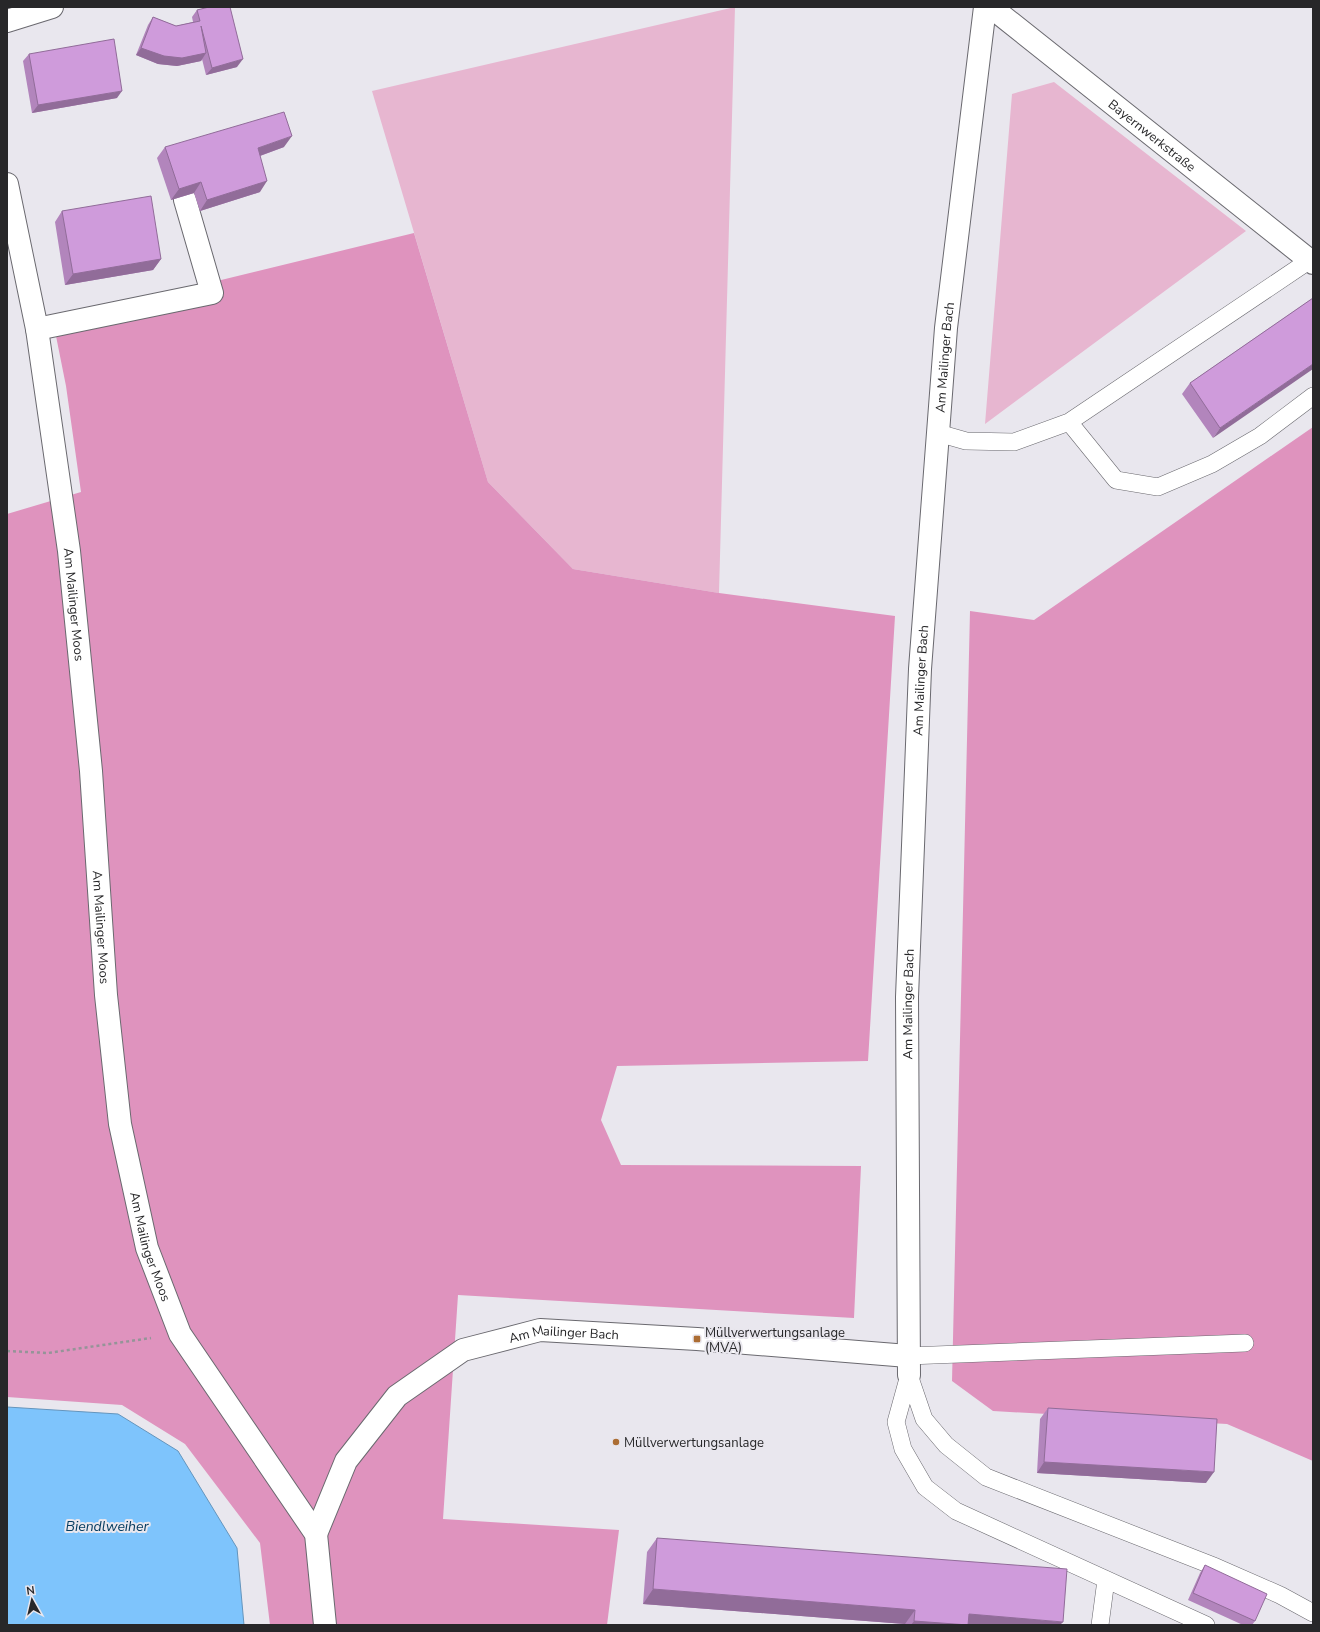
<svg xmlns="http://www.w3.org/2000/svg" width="1320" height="1632" font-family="'Nunito Sans',sans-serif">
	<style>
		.green { fill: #e7b6d0 }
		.forest { fill: #df93be }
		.water { fill: #7ec4fc; stroke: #6495bd }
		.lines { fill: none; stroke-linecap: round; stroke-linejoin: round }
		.service-casing { stroke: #6a696f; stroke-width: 18 }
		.minor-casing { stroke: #6a696f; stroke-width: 24 }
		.path { stroke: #959498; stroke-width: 2.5; stroke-dasharray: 3 3; stroke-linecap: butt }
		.service { stroke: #fff; stroke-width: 17 }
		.minor { stroke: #fff; stroke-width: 22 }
		.wall { fill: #b285bc }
		.shaded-wall { fill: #916c99 }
		.building { fill: #cf9bdb; stroke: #916c99 }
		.poi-dot { fill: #ac6d33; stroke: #e9e7ee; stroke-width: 1.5 }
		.labels { text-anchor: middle; stroke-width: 4; stroke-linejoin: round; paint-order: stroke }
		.street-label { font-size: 13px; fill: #272729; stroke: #e9e7ee }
		.poi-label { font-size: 13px; fill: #272729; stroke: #e9e7ee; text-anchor: start }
		.water-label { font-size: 14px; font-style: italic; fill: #053c60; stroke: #e9e7ee }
	</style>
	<rect width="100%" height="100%" fill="#e9e7ee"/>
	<path class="green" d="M735,7L719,593L573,569L488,482L372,91Z
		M1054,82L1246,231L985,424L1012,94Z"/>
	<path class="forest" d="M414,233L488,482L573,569L719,593L895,616L868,1061L617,1066L601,1120L621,1165L861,1166L854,1318L458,1295L443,1519L619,1530L607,1625H270L260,1543L185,1444L122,1405L7,1397V514L81,492L66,386L53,321Z
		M1313,427V1461L1227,1424L993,1411L952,1381L970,611L1034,620Z"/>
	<path class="water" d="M7,1407L118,1414L178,1451L237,1548L244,1625H7Z"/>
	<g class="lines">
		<g class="service-casing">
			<path id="service" d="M1069,422L1116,480L1158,487L1212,464L1260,436L1313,396
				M938,433L966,441L1014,442L1069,422L1310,260
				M908,1356L1245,1343
				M909,1375L924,1419L946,1445L986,1477L1216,1567L1280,1595L1313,1613
				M909,1375L896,1422L903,1449L925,1487L956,1511L1206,1625
				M1100,1625L1106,1580"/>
		</g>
		<g class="minor-casing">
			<g id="minor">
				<path id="s1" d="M991,7L1313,263"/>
				<path d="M7,21L52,7"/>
				<path id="s2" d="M7,184L37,329L69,551L91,771L106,995L120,1124L147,1248L180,1334L316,1534L325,1625"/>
				<path d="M37,329L212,293L185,200"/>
				<path id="s3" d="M909,1375L907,997L920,669L946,328L985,7"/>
				<path id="s4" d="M316,1534L346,1461L397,1396L463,1350L540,1330L697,1339L908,1356"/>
			</g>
		</g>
		<path class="path" d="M7,1351L48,1353L151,1338"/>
		<use href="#service" class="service"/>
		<use href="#minor" class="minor"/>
	</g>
	<path class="wall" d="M197,10L237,67L206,75L202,59L201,61L177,66L158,64L136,55L148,25L153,17L176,26L193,22L192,17Z
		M29,54L117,98L32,113L23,61Z
		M165,147H284L260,156V192L200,211L194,193L171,200L157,158Z
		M62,211L161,259L153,270L65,285L55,222Z
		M1313,298L1213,438L1182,394L1190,383Z
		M1048,1408L1206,1483L1037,1473L1040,1419Z
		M657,1538L1060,1625H905V1624L643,1604L647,1552Z
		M1205,1565L1255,1621L1252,1625H1243L1188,1600L1200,1573Z"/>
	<path class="shaded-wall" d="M141,48L206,53L201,61L177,66L158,64L136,55Z
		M243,59L237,67L206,75L212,68Z
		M122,91L117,98L32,113L38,105Z
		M292,136L284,147L251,159L258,148Z
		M267,181L260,192L200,211L207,200Z
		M201,182L194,193L171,200L179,189Z
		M161,259L153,270L65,285L73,274Z
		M1313,364V369L1213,438L1220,428Z
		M1044,1462L1214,1472L1206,1483L1037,1473Z
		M653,1589L915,1610L905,1624L643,1604Z
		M969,1614L1063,1622L1060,1625H911L914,1621Z"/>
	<path class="building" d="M209,7H230L243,59L212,68L201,26L206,53L182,58L164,56L141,48L153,17L176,26L200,21L197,10Z
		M114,39L122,91L38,105L29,54Z
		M284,112L292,136L258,148L267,181L207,200L201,182L179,189L165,147Z
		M151,196L161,259L73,274L62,211Z
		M1313,298V364L1220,428L1190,383Z
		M1048,1408L1217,1419L1214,1472L1044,1462Z
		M657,1538L1067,1569L1063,1622L969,1614L968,1625L914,1621L915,1610L653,1589Z
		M1205,1565L1267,1594L1255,1621L1193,1593Z"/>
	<g class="poi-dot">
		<rect x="693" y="1335" width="8" height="8" rx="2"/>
		<circle cx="616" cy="1442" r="4"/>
	</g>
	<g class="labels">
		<g class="street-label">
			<text dy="5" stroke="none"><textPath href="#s1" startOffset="206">Bayernwerkstraße</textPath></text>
			<text dy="5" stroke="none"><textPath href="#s3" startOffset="1019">Am Mailinger Bach</textPath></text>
			<text dy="5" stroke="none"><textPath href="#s2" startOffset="426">Am Mailinger Moos</textPath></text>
			<text dy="5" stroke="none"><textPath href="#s3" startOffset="695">Am Mailinger Bach</textPath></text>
			<text dy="5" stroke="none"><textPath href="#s2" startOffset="750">Am Mailinger Moos</textPath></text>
			<text dy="5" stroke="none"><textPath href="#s3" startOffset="371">Am Mailinger Bach</textPath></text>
			<text dy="5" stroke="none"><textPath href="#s2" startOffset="1074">Am Mailinger Moos</textPath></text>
			<text dy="5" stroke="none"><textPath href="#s4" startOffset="345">Am Mailinger Bach</textPath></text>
		</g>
		<g class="poi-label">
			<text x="705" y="1337">Müllverwertungsanlage<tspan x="705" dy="15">(MVA)</tspan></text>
			<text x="624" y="1447">Müllverwertungsanlage</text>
		</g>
		<g class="water-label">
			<text x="107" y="1531">Biendlweiher</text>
		</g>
	</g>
	<rect width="1320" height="1632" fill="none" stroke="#272729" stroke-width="16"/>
	<g transform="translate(32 1600) rotate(352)" stroke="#e9e7ee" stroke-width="3" paint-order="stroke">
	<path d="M0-3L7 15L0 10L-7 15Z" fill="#272729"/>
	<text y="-6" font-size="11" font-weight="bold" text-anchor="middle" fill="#272729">N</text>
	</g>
</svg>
